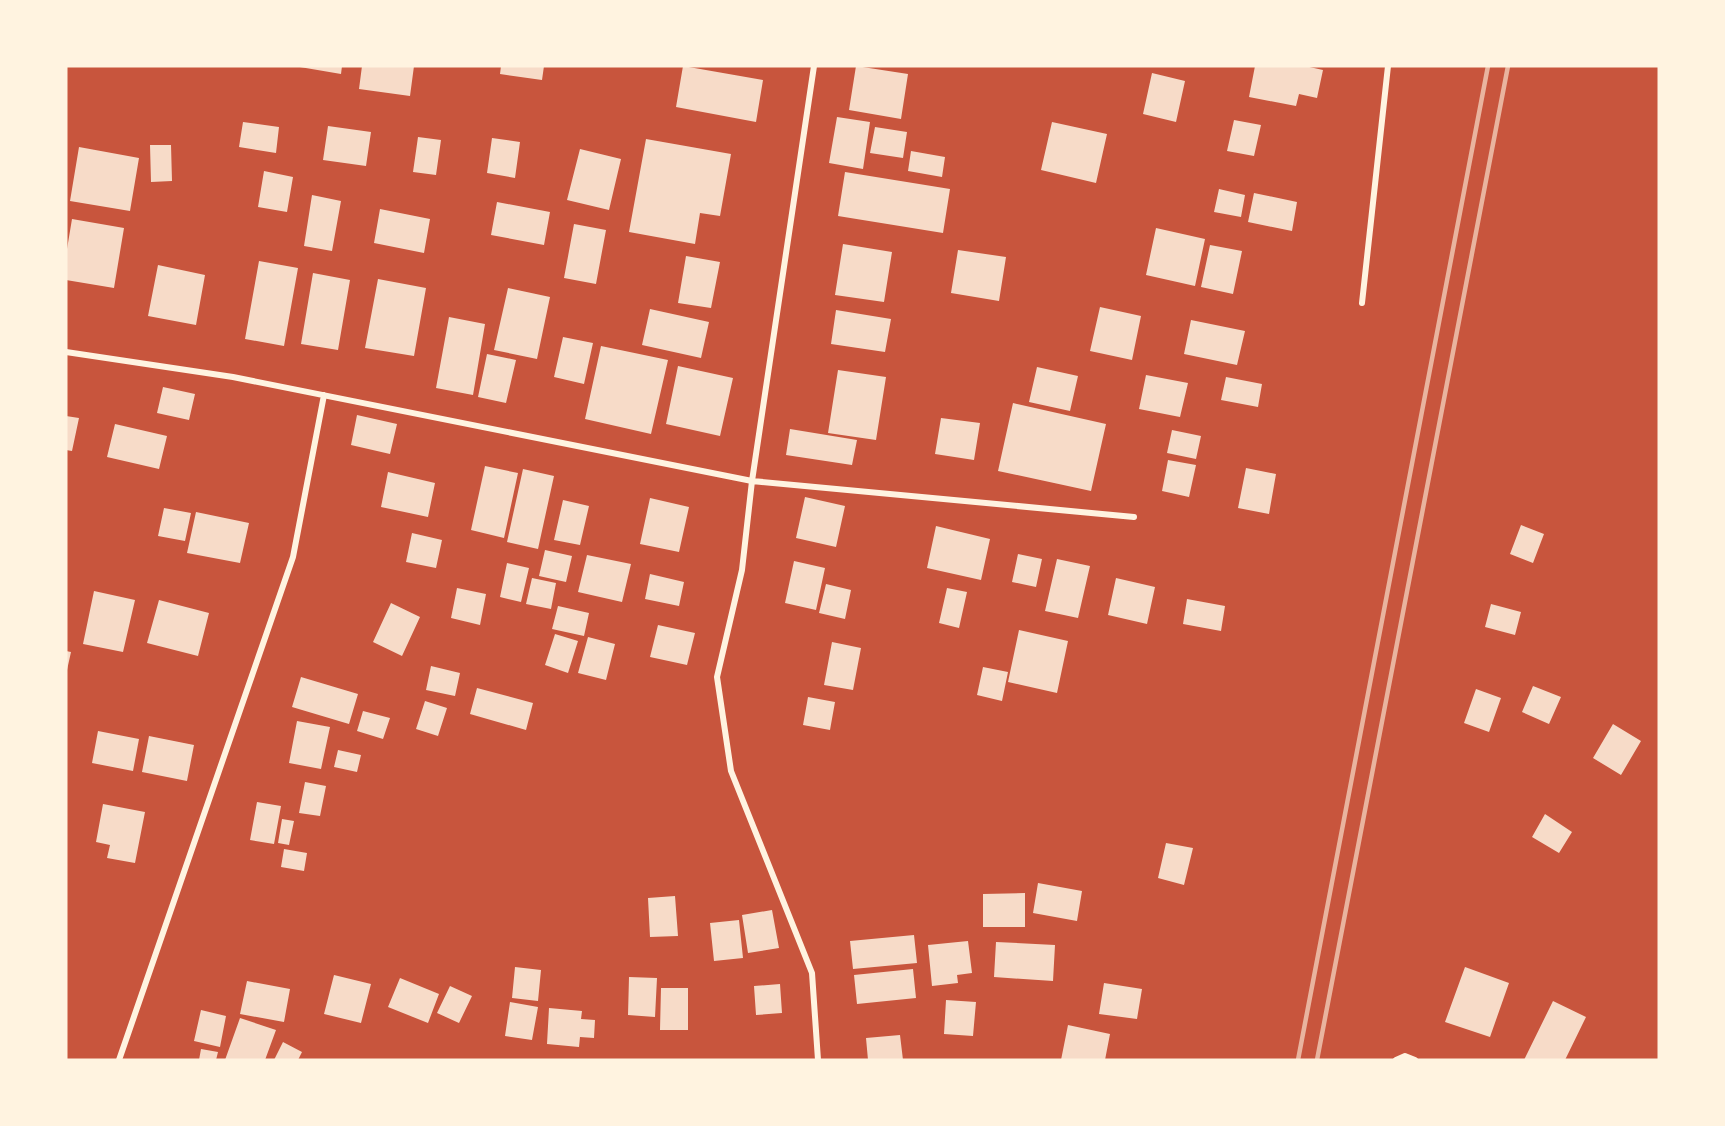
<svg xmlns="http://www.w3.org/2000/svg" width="1725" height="1126" font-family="'Roboto Condensed',sans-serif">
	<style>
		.building { fill: #f7dbc8 }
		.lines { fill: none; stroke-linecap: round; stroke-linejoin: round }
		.minor { stroke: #fff3e0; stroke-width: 6 }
		.rail { stroke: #e9b49f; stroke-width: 4.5 }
	</style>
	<rect width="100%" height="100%" fill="#c8553d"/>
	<path class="building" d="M294,66H342L341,74Z
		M362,66H414L410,96L359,89Z
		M501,66H544L542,80L500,74Z
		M683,66L763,80L756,122L676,107Z
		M856,66L908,74L901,119L849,110Z
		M1255,66H1305L1323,70L1317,98L1299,94L1296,106L1249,97Z
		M1152,73L1185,81L1176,122L1143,114Z
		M837,117L870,122L863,169L829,163Z
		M1234,120L1261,125L1254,156L1227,151Z
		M243,122L279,127L276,153L239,147Z
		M1052,122L1107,134L1096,183L1041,170Z
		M328,126L371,132L366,166L323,160Z
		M875,127L907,132L903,158L870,153Z
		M418,137L441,140L436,175L413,172Z
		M492,138L520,142L515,178L487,173Z
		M646,139L731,154L720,216L700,213L695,244L629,232Z
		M150,145H171L172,181L151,182Z
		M79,147L139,158L130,211L70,201Z
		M580,149L621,159L609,210L567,200Z
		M911,151L945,157L942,177L908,171Z
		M264,171L293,177L287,212L258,207Z
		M845,172L950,189L943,233L838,216Z
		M1219,189L1245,195L1241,217L1214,212Z
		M1254,193L1297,202L1292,231L1248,222Z
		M312,195L341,201L332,251L304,246Z
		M497,202L550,212L544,245L491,235Z
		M380,209L430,219L424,253L374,243Z
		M72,219L124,228L114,288L66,280V255Z
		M574,224L606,230L596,284L564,278Z
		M1156,228L1205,239L1195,286L1146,275Z
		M843,244L892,252L884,302L835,295Z
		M1210,245L1242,251L1233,294L1201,287Z
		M958,250L1006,257L999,301L951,293Z
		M686,256L720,262L711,308L678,303Z
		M259,261L298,268L284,346L245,339Z
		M158,265L205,275L196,325L148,316Z
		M313,273L350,280L338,350L301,344Z
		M378,279L426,288L414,356L365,348Z
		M508,288L550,297L537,359L494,350Z
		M1100,307L1141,316L1132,360L1090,351Z
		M650,309L709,322L701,358L642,345Z
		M836,310L891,319L885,352L831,344Z
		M449,317L485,324L473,395L436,388Z
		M1191,320L1245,331L1237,365L1184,354Z
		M563,337L593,343L584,384L554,377Z
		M601,346L668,360L651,434L585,419Z
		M487,354L516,360L506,403L478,397Z
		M678,366L733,378L720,436L666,424Z
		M1037,367L1078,376L1070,411L1029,402Z
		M838,370L886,377L876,440L828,433Z
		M1146,375L1188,383L1180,417L1139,409Z
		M1226,377L1262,384L1258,407L1221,400Z
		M163,387L195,394L189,420L157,413Z
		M1013,403L1106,424L1091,491L998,471Z
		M357,415L397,424L390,454L351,445Z
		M66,416L79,418L72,451L66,450Z
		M941,418L980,423L974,460L935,454Z
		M115,424L167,436L159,469L107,457Z
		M790,429L857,440L852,465L786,455Z
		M1172,430L1201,436L1196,459L1167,453Z
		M1168,460L1196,465L1189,497L1162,491Z
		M485,466L518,473L504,538L471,530Z
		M1246,468L1276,474L1269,514L1238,508Z
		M523,469L554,476L538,549L507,542Z
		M388,472L435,483L428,517L381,507Z
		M805,497L845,506L836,547L796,538Z
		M650,498L689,507L679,552L640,544Z
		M563,500L589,506L580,545L554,540Z
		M164,508L191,513L185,541L158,536Z
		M196,512L249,523L240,563L187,553Z
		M1521,525L1544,534L1533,563L1510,554Z
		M936,526L990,539L981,580L927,568Z
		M412,533L442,540L436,568L406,562Z
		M545,550L572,556L566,582L539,576Z
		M1018,554L1042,559L1036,587L1012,582Z
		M587,555L631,564L622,602L578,592Z
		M1057,559L1090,566L1078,618L1045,611Z
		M794,561L825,568L816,610L785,603Z
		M507,563L529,568L521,602L500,597Z
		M650,574L684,582L679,606L645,599Z
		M532,578L556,583L551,609L526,604Z
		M1116,578L1155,587L1147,624L1108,615Z
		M826,584L851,590L845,619L819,613Z
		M457,588L486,594L480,625L451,618Z
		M947,588L967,592L959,628L939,623Z
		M94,591L135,600L123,652L83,644Z
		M1187,599L1225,606L1221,631L1183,624Z
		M159,600L209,613L198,656L147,643Z
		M391,603L420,617L402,656L373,642Z
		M1491,604L1521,612L1515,635L1485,627Z
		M558,606L589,613L584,636L552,629Z
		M658,625L695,633L687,665L650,657Z
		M1019,630L1068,641L1057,693L1008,682Z
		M555,634L578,641L568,673L545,665Z
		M588,637L615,644L606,680L578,673Z
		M832,642L861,648L853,690L824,685Z
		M66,651L71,652L67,670H66Z
		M431,666L460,673L455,696L426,690Z
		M983,667L1008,672L1002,701L977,695Z
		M301,677L358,694L349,724L292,707Z
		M1533,686L1561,697L1549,724L1522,712Z
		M477,688L533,703L526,730L470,714Z
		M1476,689L1501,698L1489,732L1464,723Z
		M808,697L835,702L830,730L803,725Z
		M425,701L447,708L438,736L416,729Z
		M363,711L390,718L383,739L357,731Z
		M297,721L330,727L321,769L289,763Z
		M1613,724L1641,741L1621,775L1593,758Z
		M98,731L139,739L133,771L92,763Z
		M149,736L194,745L187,781L142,772Z
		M338,750L361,755L357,772L334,767Z
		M305,782L326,786L320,816L299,813Z
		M257,802L281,806L274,844L250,840Z
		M103,804L145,812L135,863L107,858L110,845L96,842Z
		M1545,814L1572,832L1559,853L1532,837Z
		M282,819L294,821L289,845L278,843Z
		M1166,843L1193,848L1184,885L1158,878Z
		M284,849L307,853L304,871L281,867Z
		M1038,883L1082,891L1077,921L1033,913Z
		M1025,893V927H983V894Z
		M675,896L678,936L650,937L648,898Z
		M772,910L779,948L748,953L742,915Z
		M739,920L743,958L714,961L710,923Z
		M914,935L917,963L853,969L850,941Z
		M968,941L972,973L957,975L958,983L932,986L928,945Z
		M996,942L1055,945L1053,981L994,977Z
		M515,967L541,970L538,1001L512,998Z
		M1465,967L1509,983L1490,1037L1445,1022Z
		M913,969L916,998L857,1004L854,975Z
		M334,975L371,984L361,1023L324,1014Z
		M629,977L657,978L655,1017L628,1015Z
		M400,978L439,994L428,1023L388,1007Z
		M247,981L290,989L284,1022L240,1014Z
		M1104,983L1142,989L1137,1019L1099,1014Z
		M780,984L782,1013L756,1015L754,986Z
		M450,986L472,996L459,1023L437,1013Z
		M661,988H688V1030H660Z
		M946,1000L976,1002L973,1036L944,1034Z
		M1553,1001L1586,1017L1565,1060H1524Z
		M510,1002L538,1007L532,1040L505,1036Z
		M549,1008L582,1011L581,1019L595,1020L594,1038L580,1037L579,1047L547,1044Z
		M201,1010L226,1016L220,1047L194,1041Z
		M240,1018L276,1030L265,1060H225Z
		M1068,1025L1110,1034L1105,1060H1061Z
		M900,1035L903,1060H868L866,1038Z
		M283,1042L302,1052L298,1060H274Z
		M201,1049L218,1052L216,1060H199Z"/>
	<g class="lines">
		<path class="minor" d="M814,66L752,481L742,570L717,677L731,771L812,973L818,1060
			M1362,303L1388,66
			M66,352L233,377L752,481L1134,517
			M119,1060L293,557L324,395
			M1396,1060L1405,1056L1415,1060"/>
		<path class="rail" d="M1298,1060L1488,66
			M1317,1060L1508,66"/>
	</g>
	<rect width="1725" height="1126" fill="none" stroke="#fff3e0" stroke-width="135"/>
</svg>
